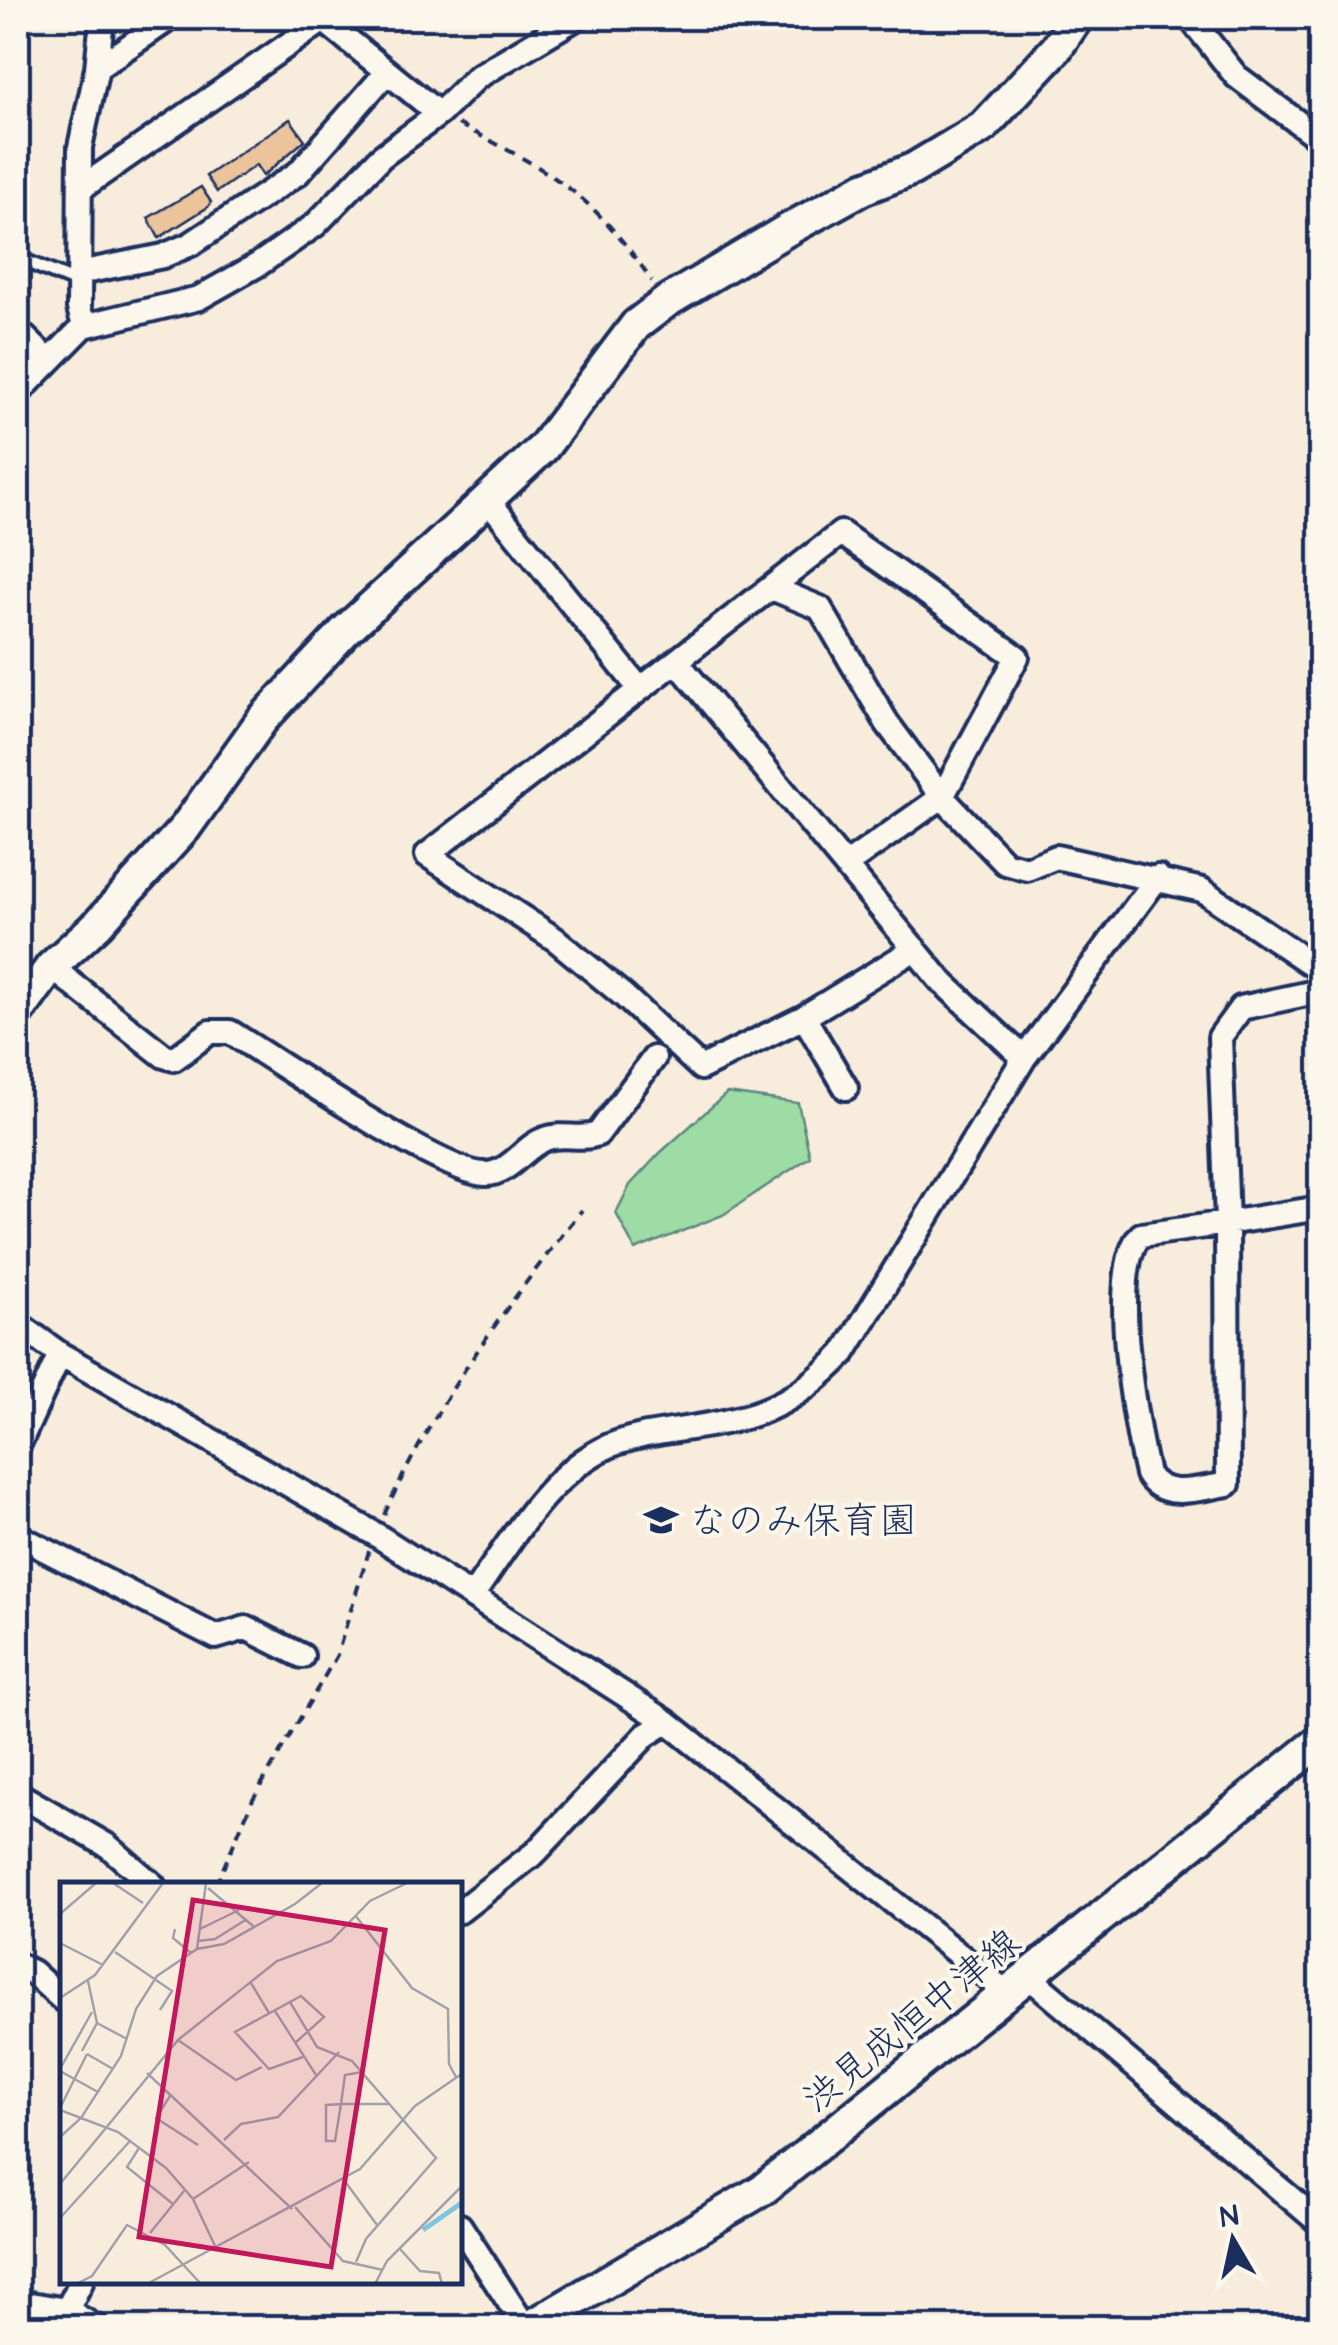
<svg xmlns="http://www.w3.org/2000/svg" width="1338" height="2345" font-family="'Architects Daughter','Klee One',sans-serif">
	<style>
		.green { fill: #9ddca5; stroke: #5c8682; stroke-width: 2.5 }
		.building { fill: #ebc49b; stroke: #1b2f5e; stroke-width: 2.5 }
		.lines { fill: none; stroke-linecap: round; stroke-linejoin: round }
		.lane-casing { stroke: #1b2f5e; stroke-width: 19 }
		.street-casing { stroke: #1b2f5e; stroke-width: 30 }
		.secondary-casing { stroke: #1b2f5e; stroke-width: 38 }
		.path { stroke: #1b2f5e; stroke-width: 4; stroke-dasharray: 10 8; stroke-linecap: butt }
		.lane { stroke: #fbf7ec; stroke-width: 11 }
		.street { stroke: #fbf7ec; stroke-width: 22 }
		.secondary { stroke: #fbf7ec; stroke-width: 30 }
		.labels { text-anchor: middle; stroke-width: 8; stroke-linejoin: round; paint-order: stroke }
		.poi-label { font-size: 38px; fill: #1b2f5e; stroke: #fbf7ec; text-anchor: start }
		.street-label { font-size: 38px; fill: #1b2f5e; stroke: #fbf7ec }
		.inset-river { fill: none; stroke: #80c4e1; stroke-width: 5 }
		.inset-road { fill: none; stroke: #a0a1aa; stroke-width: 2.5 }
		.view { fill: #c2185b; fill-opacity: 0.15; stroke: #c2185b; stroke-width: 5 }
		.inset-edge { fill: none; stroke: #1b2f5e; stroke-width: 5 }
	</style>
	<rect width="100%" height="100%" fill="#f8eddc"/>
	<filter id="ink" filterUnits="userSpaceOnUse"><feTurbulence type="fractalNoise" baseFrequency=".01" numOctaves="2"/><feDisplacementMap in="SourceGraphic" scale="20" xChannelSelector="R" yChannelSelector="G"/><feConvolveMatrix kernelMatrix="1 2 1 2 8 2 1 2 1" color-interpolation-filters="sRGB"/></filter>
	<g filter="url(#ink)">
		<path class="green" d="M727,1093L798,1103L810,1157L723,1215L635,1250L616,1213L630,1185L660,1153Z"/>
		<path class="building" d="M290,119L305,140L263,176L256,165L217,192L206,176Z
			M201,187L211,202L208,207L159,238L148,218Z"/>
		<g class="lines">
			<g class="lane-casing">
				<path id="lane" d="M18,258L78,283"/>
			</g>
			<g class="street-casing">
				<path id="street" d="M321,18L439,114
					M1190,18L1236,76L1320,139
					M97,68L170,18
					M80,189L325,19
					M79,273L163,256L191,244L298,173L387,72
					M84,326L79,308L80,147L97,68L102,18
					M18,331L49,361
					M18,393L84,326L199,298L259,264L315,225L381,157L439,114L477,77L576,18
					M488,500L639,688
					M774,589L820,608L887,723L942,797L1005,863L1027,869L1056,857L1202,890L1320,970
					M678,663L940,980L1024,1058
					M847,864L942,797L1017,657L841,533L427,855L555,939L624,996L701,1068L804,1017L915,949
					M51,967L164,1056L174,1059L210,1032H230C275,1060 445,1176 486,1174C511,1173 524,1146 545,1139C563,1132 580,1141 598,1134L654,1058
					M1320,991L1241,1008L1220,1037L1227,1223L1320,1208
					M804,1017L846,1088
					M1227,1223L1228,1484C1202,1488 1163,1502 1147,1474C1136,1428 1107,1268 1141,1235Z
					M18,1324L60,1354L375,1534L667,1722L1006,1992
					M18,1446L60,1354
					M18,1536L216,1637L246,1628L302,1656
					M472,1596C510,1543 547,1474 609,1446C632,1436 659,1433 684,1429C755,1419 793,1407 844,1353L1024,1058L1158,877
					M18,1794L108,1846L153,1885
					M460,1911L536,1852L646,1735L667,1722
					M18,1965L32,1972L62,1999
					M1028,1976L1320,2223
					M460,2226L526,2328
					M18,2302L67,2310L97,2328
					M67,2310L81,2282"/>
			</g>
			<g class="secondary-casing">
				<path id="secondary" d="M18,1013L51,967L98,924L185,828L262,720L345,631L543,448L636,325L666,302L787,230L862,189L913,169L983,127L1056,49L1077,18
					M528,2328L762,2190L1320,1741"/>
			</g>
			<path class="path" d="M458,124C553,173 590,191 652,281
				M384,1515C435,1403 506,1306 582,1210
				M216,1885L253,1799L337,1655L369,1551"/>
			<use href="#lane" class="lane"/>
			<use href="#street" class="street"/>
			<use href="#secondary" class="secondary"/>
		</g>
	</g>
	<defs>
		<g id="school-bare" transform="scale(2.7)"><path d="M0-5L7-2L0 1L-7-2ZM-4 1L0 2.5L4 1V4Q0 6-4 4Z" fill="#1b2f5e" stroke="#fbf7ec" stroke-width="2.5" paint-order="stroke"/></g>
	</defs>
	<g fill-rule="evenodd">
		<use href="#school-bare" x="661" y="1520"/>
	</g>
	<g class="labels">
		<g class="poi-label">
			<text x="689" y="1533">なのみ保育園</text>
		</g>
		<g class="street-label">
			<text transform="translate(911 2020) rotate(-39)" y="13">渋見成恒中津線</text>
		</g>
	</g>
	<g transform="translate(60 1882)">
		<rect width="402" height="402" fill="#f8eddc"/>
		<path class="inset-river" d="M363,348L403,320"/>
		<path class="inset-road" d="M53,1L83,21M148,6L193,44M0,32L36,1M295,33L352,106L388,127L389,182L396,195M115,47L113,56L131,71M140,47L179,28M138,59L155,57L187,37M0,61L43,83M137,67L146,1M55,70L112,109L100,128M191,101L209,131M0,116L35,93L103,1M230,120L257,165L292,179L376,276L306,357L296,380M215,129L256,193M37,141L67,157M118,158L176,198L202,185M235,161L264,135L241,114L175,150L209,187L243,175M22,169L37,141L28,99M27,172L53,187M0,187L32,130M0,189L38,210M302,190L285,193L281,222H330M87,191L232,327M110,214L96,236L138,263M281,222L275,259H266V223ZM0,226L27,172M0,228L58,250L106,286L133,317L155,364M0,255L21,236L61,174L76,127L97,94L137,67L164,62L235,22L262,1M164,258L181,242L218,235L279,170M79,266L67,285L113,322M284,298L317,343M0,302L118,158L217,79L271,59L310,19L347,1M133,317L189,280M235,325L283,379L323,388M0,336L70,259M90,351L124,309M340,367L360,389L379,391L382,402M16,402L32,394L67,343L105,363L141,402M87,402L300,287L355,224L403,191M179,402H212M315,402L327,379L403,303"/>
		<path class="view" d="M133,18L325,48L271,385L79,355Z"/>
		<rect width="402" height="402" class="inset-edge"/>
	</g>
	<rect width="1338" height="2345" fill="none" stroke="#fbf7ec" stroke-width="60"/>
	<rect x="30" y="30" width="1278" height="2285" fill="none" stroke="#1b2f5e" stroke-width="4" filter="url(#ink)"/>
	<g transform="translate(1233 2240) rotate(351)" stroke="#fbf7ec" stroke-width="8" paint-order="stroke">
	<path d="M0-8L18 38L0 25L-18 38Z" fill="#1b2f5e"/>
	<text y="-15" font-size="28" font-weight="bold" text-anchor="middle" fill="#1b2f5e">N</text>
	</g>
</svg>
